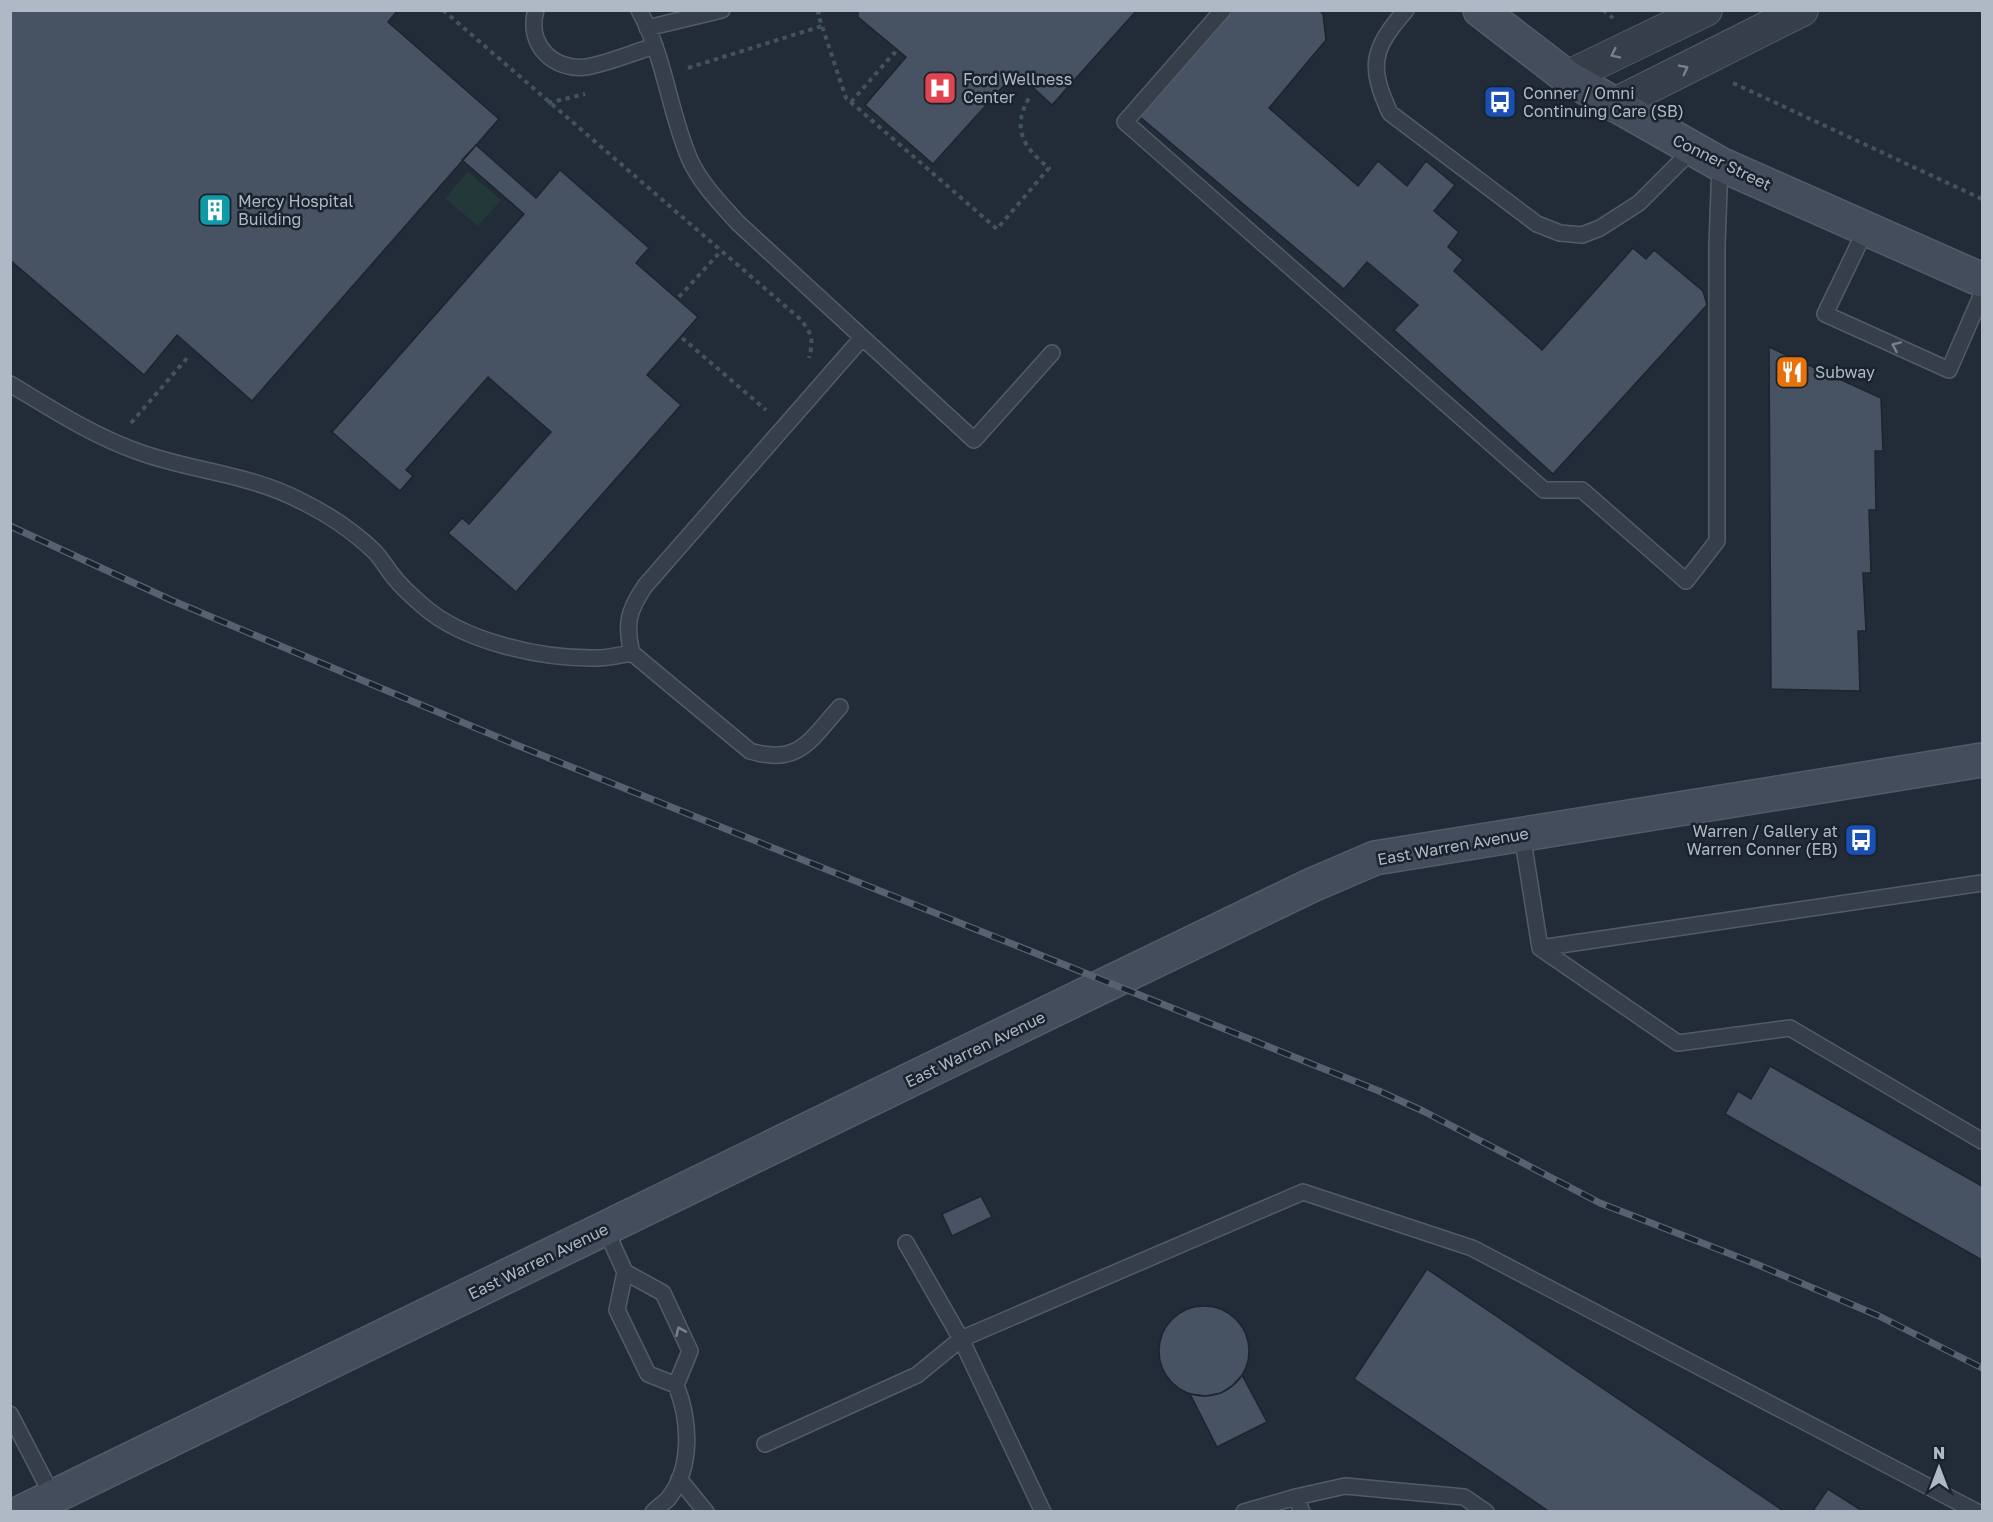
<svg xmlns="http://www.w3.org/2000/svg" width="1993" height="1522" font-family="'Golos Text',sans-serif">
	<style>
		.green { fill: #233839 }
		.building { fill: #475362; stroke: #1c252f; stroke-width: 1.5 }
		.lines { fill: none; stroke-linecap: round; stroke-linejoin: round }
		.lane-casing { stroke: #525c66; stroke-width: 18 }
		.street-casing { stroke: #525c66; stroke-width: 34 }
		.secondary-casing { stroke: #525c66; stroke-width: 36 }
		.path { stroke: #415557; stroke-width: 4; stroke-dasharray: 4.5 4.5; stroke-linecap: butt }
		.lane { stroke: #353e49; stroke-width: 15 }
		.street { stroke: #353e49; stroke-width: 32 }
		.secondary { stroke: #434d5b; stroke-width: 33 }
		.rail-casing { stroke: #576270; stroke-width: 7 }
		.rail { stroke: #1a232d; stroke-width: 4.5; stroke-dasharray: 14; stroke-linecap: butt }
		.oneway { stroke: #78828d }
		.labels { text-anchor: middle; stroke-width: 5; stroke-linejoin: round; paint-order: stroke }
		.poi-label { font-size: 16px; fill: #afb9c5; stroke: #1a232d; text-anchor: start }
		.street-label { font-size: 16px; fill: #afb9c5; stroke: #1a232d }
	</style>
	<rect width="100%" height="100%" fill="#212c38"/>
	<path class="green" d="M468,172L501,200L478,226L445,198Z"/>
	<path class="building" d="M10,10H398L388,22L499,119L252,401L177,335L144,375L10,260Z
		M858,10H1137L1052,105L1016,72L933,164L865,105L906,57L858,17Z
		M1233,10H1319L1323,14L1326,40L1269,108L1358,186L1378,161L1407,186L1426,161L1455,185L1434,211L1459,232L1448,247L1463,260L1454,271L1542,350L1633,248L1646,259L1654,250L1703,291L1707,305L1553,474L1394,330L1418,305L1367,262L1344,289L1140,117Z
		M476,145L536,198L560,170L649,248L636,263L698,317L647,375L681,405L516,592L448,533L462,518L469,524L551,432L488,377L406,470L413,476L400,491L332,432L524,214L462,160Z
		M1769,347L1881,398L1883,451H1875L1876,510H1869L1871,573H1863L1866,631H1858L1860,691L1771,689Z
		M1770,1066L1982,1186V1260L1725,1114L1738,1091L1751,1099Z
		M981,1196L992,1217L952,1236L942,1214Z
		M1427,1269L1785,1512H1550L1354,1379Z
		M1159 1351a45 45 0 1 1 90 0a45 45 0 1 1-90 0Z
		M1242,1375L1267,1422L1217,1447L1190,1394L1206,1396L1221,1393L1233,1385Z
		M1828,1489L1864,1512H1812Z"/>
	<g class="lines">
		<g class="lane-casing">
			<path id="lane" d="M536,10C526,44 553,71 586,67C606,64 634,52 655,46
				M639,10C665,57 669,112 690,160C701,184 721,204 738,223L974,440L1052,353
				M1223,10L1125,122L1544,490H1582L1686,581L1717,541V244L1720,164
				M1406,10C1372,49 1368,66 1390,113L1537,224L1560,233L1582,235L1600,228L1639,203L1693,149
				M647,28L722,10
				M1866,229L1825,314L1949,370L1982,294
				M10,384C52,409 93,436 139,452C191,471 249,474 299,500C326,513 352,530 374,551C383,560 389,573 399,583C406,591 414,598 422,605C463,642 542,659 597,658C608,658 621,655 632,653C625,624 628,611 645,586L862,338
				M632,653L750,751C799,766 810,740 840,707
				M1522,834L1540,948L1678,1043L1790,1028L1982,1141
				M1540,948L1982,883
				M605,1228L625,1272L617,1310L648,1374L676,1385
				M906,1243L961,1339L1043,1512
				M625,1272L663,1293L690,1351L676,1385C690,1420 693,1468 668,1499C664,1503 658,1507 653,1512
				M10,1414L53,1497
				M765,1444L917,1375L961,1339L1303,1192L1472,1248L1977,1512
				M679,1479L706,1512
				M1296,1497L1302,1512
				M1244,1512L1296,1497L1345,1486L1464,1497L1486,1512"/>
		</g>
		<g class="street-casing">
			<path id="street" d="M1567,77L1706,10
				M1613,105L1802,10"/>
		</g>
		<g class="secondary-casing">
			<path id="secondary" d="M1480,10L1567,77L1720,164L1982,280
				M22,1512L1109,983L1312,885L1375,858L1982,760"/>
		</g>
		<path class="path" d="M443,10L799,318C812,333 814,339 809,358
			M820,10L818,14L846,98L997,229L1049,168C1024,148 1011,129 1029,98
			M1603,10L1613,18
			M688,68L822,26
			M1733,83L1982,199
			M851,102L894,53L899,56
			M548,103L585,94
			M679,297L721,251
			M682,338L766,410
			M131,423L188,357"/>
		<use href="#lane" class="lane"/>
		<use href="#street" class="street"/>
		<use href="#secondary" class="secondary"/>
		<g class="rail-casing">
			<path id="rail" d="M10,526L171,600L514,744L1379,1091L1423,1111L1600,1203L1756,1264L1879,1316L1982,1368"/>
		</g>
		<use href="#rail" class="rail"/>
	</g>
	<defs><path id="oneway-chevron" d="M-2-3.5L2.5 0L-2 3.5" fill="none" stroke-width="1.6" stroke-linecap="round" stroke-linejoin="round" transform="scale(1.5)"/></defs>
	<g class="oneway">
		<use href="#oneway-chevron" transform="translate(1615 54) rotate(154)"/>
		<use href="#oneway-chevron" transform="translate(1684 69) rotate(-27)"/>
		<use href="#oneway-chevron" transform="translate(1896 346) rotate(-156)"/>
		<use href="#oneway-chevron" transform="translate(680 1331) rotate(-114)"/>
	</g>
	<defs>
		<g id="hospital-square" transform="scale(1.725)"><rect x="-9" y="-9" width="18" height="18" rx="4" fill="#e0444e" stroke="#1a232d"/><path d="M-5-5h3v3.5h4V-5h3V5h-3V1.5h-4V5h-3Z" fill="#fff"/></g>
		<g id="bus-square" transform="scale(1.725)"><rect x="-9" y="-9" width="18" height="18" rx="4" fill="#1a4fb4" stroke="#1a232d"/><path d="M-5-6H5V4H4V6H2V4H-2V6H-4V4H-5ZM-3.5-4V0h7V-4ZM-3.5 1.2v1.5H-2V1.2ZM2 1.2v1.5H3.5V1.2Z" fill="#fff"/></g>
		<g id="building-square" transform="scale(1.725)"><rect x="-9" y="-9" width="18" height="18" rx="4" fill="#0f9aa8" stroke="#1a232d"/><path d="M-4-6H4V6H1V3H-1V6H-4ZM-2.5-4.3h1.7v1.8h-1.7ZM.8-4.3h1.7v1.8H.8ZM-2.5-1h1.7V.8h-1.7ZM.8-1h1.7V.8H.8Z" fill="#fff"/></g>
		<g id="restaurant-square" transform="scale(1.725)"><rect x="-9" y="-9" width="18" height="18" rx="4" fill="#e8710a" stroke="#1a232d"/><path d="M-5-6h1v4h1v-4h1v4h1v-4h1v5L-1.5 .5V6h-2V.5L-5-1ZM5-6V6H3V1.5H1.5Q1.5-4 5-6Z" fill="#fff"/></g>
	</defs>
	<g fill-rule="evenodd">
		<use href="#hospital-square" x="940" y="88"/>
		<use href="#bus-square" x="1500" y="102"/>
		<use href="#building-square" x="215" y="210"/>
		<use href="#restaurant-square" x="1792" y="372"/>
		<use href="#bus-square" x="1861" y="840"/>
	</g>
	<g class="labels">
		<g class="poi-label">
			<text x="963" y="85">Ford Wellness<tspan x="963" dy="18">Center</tspan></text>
			<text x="1523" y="99">Conner / Omni<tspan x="1523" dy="18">Continuing Care (SB)</tspan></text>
			<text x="238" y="207">Mercy Hospital<tspan x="238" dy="18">Building</tspan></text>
			<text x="1815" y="378">Subway</text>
			<text x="1838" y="837" text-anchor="end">Warren / Gallery at<tspan x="1838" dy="18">Warren Conner (EB)</tspan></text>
		</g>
		<g class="street-label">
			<text transform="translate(1722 162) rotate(26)" y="6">Conner Street</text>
			<text transform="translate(1453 846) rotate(-10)" y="6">East Warren Avenue</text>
			<text transform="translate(975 1049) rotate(-26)" y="6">East Warren Avenue</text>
			<text transform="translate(538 1261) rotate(-26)" y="6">East Warren Avenue</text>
		</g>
	</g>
	<rect width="1993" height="1522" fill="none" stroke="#afb9c5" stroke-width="24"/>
	<g transform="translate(1939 1468)" stroke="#1a232d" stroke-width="4.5" paint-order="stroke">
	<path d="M0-4.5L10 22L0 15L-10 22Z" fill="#afb9c5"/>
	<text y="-9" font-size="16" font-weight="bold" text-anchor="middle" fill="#afb9c5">N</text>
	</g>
</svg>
